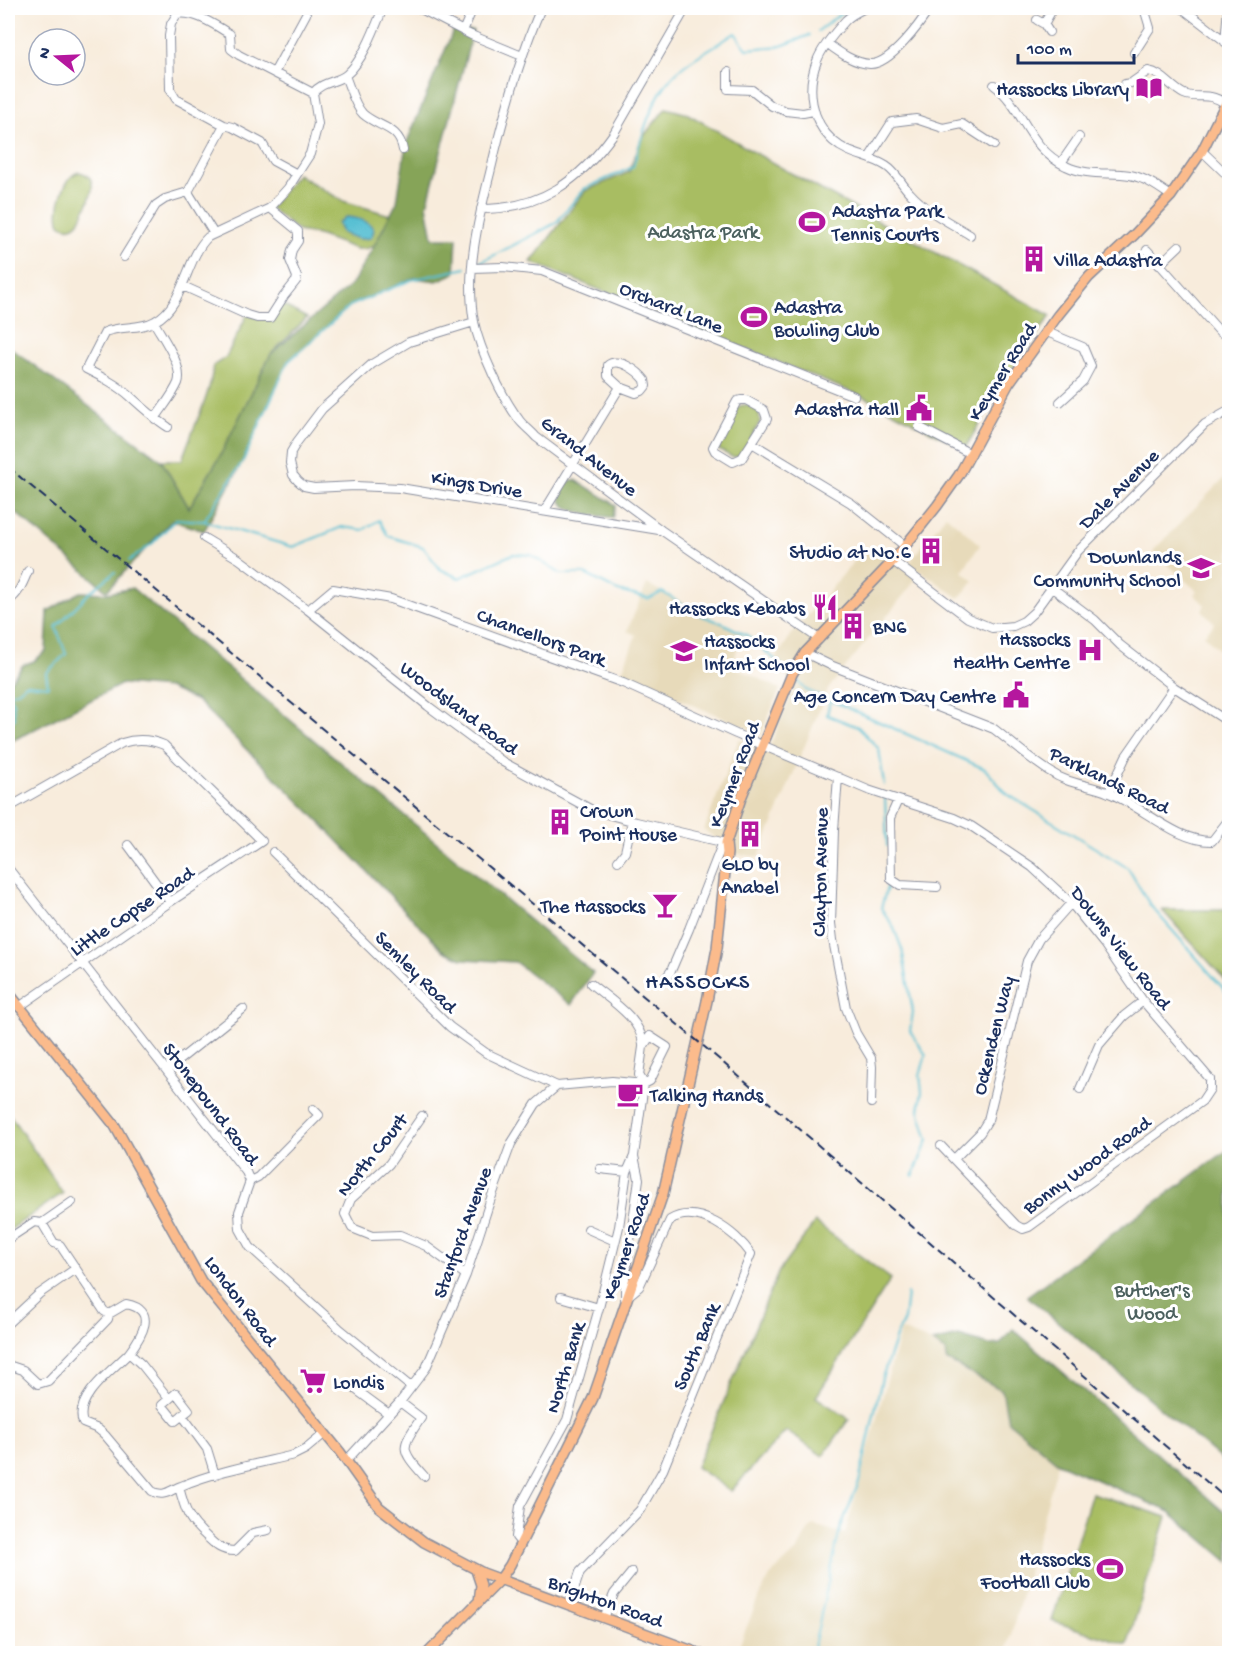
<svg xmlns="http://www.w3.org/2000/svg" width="1237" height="1661" font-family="'Gochi Hand',sans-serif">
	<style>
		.built { fill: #e7daba }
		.green { fill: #a8bd62; stroke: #627660; stroke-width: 1.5 }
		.forest { fill: #86a458; stroke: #506a5b; stroke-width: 1.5 }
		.water { fill: #56bfd3; stroke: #387798; stroke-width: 1.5 }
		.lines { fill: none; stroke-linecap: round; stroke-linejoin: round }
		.stream { stroke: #56bfd3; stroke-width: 2 }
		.minor-casing { stroke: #8a8e9d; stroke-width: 10 }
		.major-casing { stroke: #8a8e9d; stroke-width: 12 }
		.minor { stroke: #fff; stroke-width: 8 }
		.major { stroke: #fbbb8c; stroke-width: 9 }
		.rail { stroke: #1b2f5e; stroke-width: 2; stroke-dasharray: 9 4.5; stroke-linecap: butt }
		.labels { text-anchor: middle; stroke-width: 6; stroke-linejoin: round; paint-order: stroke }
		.poi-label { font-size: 20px; fill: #1b2f5e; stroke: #fff; text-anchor: end }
		.park-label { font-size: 20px; fill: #4c615f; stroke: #fff }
		.street-label { font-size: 20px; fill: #1b2f5e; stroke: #fff }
		.quarter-label { font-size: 22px; letter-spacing: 1.5px; fill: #1b2f5e; stroke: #fff }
	</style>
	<rect width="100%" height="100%" fill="#fff"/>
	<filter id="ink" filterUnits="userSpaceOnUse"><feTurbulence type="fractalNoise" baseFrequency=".0167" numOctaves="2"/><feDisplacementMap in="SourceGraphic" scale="12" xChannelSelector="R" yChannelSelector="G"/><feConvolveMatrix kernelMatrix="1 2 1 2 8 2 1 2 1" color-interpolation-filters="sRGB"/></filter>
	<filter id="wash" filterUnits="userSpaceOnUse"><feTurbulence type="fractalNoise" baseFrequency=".008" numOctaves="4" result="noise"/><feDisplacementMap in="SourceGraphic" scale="24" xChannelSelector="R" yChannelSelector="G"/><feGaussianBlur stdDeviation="1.35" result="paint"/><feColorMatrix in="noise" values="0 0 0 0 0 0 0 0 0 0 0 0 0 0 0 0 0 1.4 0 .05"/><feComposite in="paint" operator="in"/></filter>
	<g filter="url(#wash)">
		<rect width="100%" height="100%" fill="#f8ecdc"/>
		<path class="built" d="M1229,473L1230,647L1223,654L1204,635L1215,623L1202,610L1205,605L1194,594L1197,591L1153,551Z
			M946,515L980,545L962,571L974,581L959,598L920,570L911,586L828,689L759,857L737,854L704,830L739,739L768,751L795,685L773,663L791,635L864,550L910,562Z
			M647,584L741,633L733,666L780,689L761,734L621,674L636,635L627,631Z
			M901,1330L932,1342L946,1352V1360L1002,1390L1008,1421L1058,1463L1006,1653L736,1654L759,1596L771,1575L798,1550L807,1532L813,1525L845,1534Z"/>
		<path class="green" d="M666,108L688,114L787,171L1051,316L1005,379L965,449L869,399L531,262L585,191L629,172L642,138Z
			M79,172C105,177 86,207 79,222C73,229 67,229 60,224C54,211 64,176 79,172Z
			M297,174L343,201L390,215L374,246L365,249H356L318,235L298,231L270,208Z
			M279,303L307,318L271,354L219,458L189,508L161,460H182C192,428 210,399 213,366L226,357L247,315L270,318Z
			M742,405H748L759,412L760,422L741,456L732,457L719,450L717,445L738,407Z
			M1162,910H1229V984Z
			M8,1112L63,1193L8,1231Z
			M815,1222L891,1279L816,1397L849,1419L823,1456L786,1431L731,1491L696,1467L779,1271Z
			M1092,1493L1167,1517L1127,1645L1052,1621Z"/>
		<path class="forest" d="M453,31H473L427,205L433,238H457L455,273L437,281L414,278L350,306L288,362L243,461L204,531L172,520L107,591L8,506V346L161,460L189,508L219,458L271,354L352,284L374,246L397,202L406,144Z
			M571,480H576L616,505L613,518C600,515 557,514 560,495C561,489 566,484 571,480Z
			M132,588L593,973L571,1005L515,962L462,959L444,951L307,809L197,701L168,688L122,684L8,743V684L23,665L34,661L46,651L48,611L80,592L108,593Z
			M1229,1149V1466L1027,1296Z
			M1013,1329L1229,1516V1562L1170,1512L1058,1463L1008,1421L1002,1390L946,1360V1352L932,1342L959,1336L989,1345L1000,1344Z"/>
		<path class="water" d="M346,217C357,218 369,220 374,230L371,238L359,239L342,233L338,223Z"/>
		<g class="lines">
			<path class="stream" d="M818,31L848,8
				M479,263L556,223L584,189L633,167C642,137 650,102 671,78C688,59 715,47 735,33L747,49L781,46L810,35
				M204,521L243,461L288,362L350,306L411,280L466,268
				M129,561L153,543L176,519L204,521L293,547L342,527L363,530L379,520L388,536L423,547L440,569L459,578L513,554L531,555L561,574H585L618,591L649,599L662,592L700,615L722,623L748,636L787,670
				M797,680L806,690L830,700L827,715L858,727L879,749L884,785
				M830,700L985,769L1007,794L1128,868L1150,905L1230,996
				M8,726L14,719L13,703L9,694L19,690L26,684L48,686L46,673L66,654L56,627L88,594L115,572
				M885,798L887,846
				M888,879V884L881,908L893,926L902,949L913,1012L910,1031L926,1055L920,1075L922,1092L919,1110L928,1140L913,1176
				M814,1646L840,1529L859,1482L882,1378L896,1337L904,1320L907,1294"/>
		</g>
	</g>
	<g filter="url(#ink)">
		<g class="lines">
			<g class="minor-casing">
				<path id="minor" d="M419,8L471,35L522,56
					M541,8C518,61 503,117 490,173C478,220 465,273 474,322C480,350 502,398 520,421C524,426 531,431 536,437L661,530L819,639
					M865,8C859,11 851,15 846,20C837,30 821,49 817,61C806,88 811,121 833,141C850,156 869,155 886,166C897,173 901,184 910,193C926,211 949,222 970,235
					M1182,8L1230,45
					M1037,20L1044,24L1049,32
					M1044,24L1053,8
					M463,31L473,8
					M1225,42L1228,8
					M828,44C840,53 854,63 870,64C890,65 920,24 930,8
					M1134,53L1150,28L1144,8
					M728,72V89L752,90L772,106L786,111L803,113L813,111
					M274,73L306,14
					M345,76C350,87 354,105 363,114C379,128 399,126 403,150
					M1125,84L1131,83L1148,71C1163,73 1171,88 1184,94C1198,100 1206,91 1225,103
					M994,85C1024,107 1027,148 1066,166C1086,176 1109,172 1130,175C1146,178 1158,187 1171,196
					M1218,117L1230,125
					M224,125L176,99L170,89L169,36L171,24L177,14C196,11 214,25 230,34L231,49L239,55L313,93
					M1202,151L1224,172
					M869,158L892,122L916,119L943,128L962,124L994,145
					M1061,163L1079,137
					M481,209C540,209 580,181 614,133L686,8
					M214,234L188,192L224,125L232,127L262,143L273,161L297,174
					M1147,250L1220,332L1230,338
					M124,257L156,205L165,199L188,192
					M1159,265L1179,246
					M472,268L503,267L542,271L854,396
					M183,286L247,315L257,318H270L284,296L296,281L297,277L290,260L292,250L298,241V231L270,208
					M154,322C162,337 184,366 178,383C173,395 162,408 155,419
					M474,322L409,342L372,364L322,409L297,442L291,452L290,463L293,475L298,481L304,486L314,488L355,486L400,488L659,530
					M1047,332L1083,347L1091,366L1083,381L1060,402
					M741,400H746L764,410L767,419L742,458L733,462L715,451L713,447L737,401Z
					M168,427C154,418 143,408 131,397C118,385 102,377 86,369L105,332C121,325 139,330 155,321C185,305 185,259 208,237L270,208L288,188L310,154L318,124L313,93C323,81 335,83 346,75C363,61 375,28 383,8
					M919,427L971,454
					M752,443L851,503L905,546
					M545,510L620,387L608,376V365C619,357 638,371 645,380L646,386L642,391L636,393L620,387
					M204,538L239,559L308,610L428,706L503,762L592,810L632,821L726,843L721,847L689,929L671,971L665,979
					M893,561L968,618L992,628L1013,626L1024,621L1034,612L1078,551L1205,424L1230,410
					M1051,587L1095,620L1120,645L1174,687L1230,723
					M8,601C19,594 23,583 28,571
					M308,610L333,589L391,599L623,683L736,734L868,790L954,818L971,826L1032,867L1071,903L1104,944L1143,1001L1210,1079V1089L1202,1101L1029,1227L1023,1229L1016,1225L941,1146
					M805,653L830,665L984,725L994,729C1012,743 1030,759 1049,771C1069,785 1089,784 1109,793C1142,806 1177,842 1212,841L1230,818
					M838,777L834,830L831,923L833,940L846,1008L856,1033L871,1058L872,1067L871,1103
					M1109,792L1126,756L1174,687
					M898,800L890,818L891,879L900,885L937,887
					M8,808L122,743C137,738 150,739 164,745L262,841L170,902L19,1007
					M128,845L170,902
					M273,852L450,1027L486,1053L557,1086
					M618,861L625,852L632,821
					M8,868L246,1172L250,1181L239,1212L240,1229L250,1247L339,1328L411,1387
					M591,984C610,1000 642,1019 643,1045
					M168,1069L243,1009
					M1080,1089L1099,1045L1124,1016L1143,1001
					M422,1116L389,1164L351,1199L345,1214L352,1228L372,1236L400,1235L426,1246L466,1275
					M955,1158L980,1133L988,1120L1027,961L1039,939L1071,903
					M600,1169L627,1172
					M250,1181L258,1177L319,1115L313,1109
					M42,1223L72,1202
					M588,1229L615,1241
					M8,1239L34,1222L42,1223L54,1243L60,1245L104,1311L109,1314L126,1304C159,1310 141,1337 129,1353L142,1365L169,1399
					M561,1297L599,1308
					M625,1298V1276L639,1179L634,1156L644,1084L639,1075L643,1047L650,1036L667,1047L650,1081L644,1084
					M8,1323L39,1294L75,1269
					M129,1353C114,1369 73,1397 83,1423L98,1429L105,1435L152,1491C164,1498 170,1490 181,1486C217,1471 256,1464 294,1455L306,1449L324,1434
					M8,1365L23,1370L38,1384L48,1381L108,1319L109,1314
					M351,1386L389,1414
					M176,1393L189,1410L175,1421L162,1405Z
					M400,1402L421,1418C401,1448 399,1448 424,1476
					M182,1415L207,1449L215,1475
					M346,1461L400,1402L426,1368L466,1275L490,1201L511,1144L536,1104L557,1086L612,1081L644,1084
					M179,1487C185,1510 188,1520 206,1536C215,1545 221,1551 235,1551L253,1533L268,1530
					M521,1543L516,1537L520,1506L567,1420L599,1308L619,1227L627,1172L634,1156
					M569,1605L580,1572L640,1510L663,1470L751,1254C736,1232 697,1203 670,1220L639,1287L627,1297
					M604,1618L614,1594L632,1572"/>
			</g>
			<g class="major-casing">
				<path id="major" d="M8,992L115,1126L201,1281L340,1452L379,1507L424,1542L483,1573L701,1654
					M476,1570L481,1585L479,1602
					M427,1654L499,1581L510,1565L593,1398L663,1194L707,1001L717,948L727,853L726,843L741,798L792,674L805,653L893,561L937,506L959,475L1009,383L1058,315L1089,277L1134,235L1171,196L1202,151L1230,95"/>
			</g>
			<use href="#minor" class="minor"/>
			<use href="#major" class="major"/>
			<path class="rail" d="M8,467L713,1054L1230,1502"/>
		</g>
	</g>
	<defs>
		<g id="library-bare" transform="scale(2.07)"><path d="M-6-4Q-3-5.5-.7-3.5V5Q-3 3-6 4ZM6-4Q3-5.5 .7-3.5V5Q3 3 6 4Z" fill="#b5179e" stroke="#fff" stroke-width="2.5" paint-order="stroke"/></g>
		<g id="stadium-bare" transform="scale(2.07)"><path d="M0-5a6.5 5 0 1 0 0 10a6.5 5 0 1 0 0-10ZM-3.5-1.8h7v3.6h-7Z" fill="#b5179e" stroke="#fff" stroke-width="2.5" paint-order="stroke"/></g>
		<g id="building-bare" transform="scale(2.07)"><path d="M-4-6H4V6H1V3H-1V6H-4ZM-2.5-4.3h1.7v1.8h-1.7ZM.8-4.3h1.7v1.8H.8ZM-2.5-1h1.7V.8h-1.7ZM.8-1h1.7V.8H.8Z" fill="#b5179e" stroke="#fff" stroke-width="2.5" paint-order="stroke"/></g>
		<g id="civic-bare" transform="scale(2.07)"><path d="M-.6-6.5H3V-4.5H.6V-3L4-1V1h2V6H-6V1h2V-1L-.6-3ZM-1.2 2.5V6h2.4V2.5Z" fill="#b5179e" stroke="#fff" stroke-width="2.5" paint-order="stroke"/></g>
		<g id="school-bare" transform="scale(2.07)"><path d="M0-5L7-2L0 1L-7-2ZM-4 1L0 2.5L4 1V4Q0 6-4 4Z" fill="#b5179e" stroke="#fff" stroke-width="2.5" paint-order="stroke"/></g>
		<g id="restaurant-bare" transform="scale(2.07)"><path d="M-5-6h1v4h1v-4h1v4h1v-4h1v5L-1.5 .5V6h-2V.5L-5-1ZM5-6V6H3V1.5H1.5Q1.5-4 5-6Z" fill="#b5179e" stroke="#fff" stroke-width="2.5" paint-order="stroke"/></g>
		<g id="hospital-bare" transform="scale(2.07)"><path d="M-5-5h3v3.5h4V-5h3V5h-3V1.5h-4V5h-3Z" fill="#b5179e" stroke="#fff" stroke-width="2.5" paint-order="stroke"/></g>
		<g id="bar-bare" transform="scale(2.07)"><path d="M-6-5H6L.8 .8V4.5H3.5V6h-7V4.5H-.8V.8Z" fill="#b5179e" stroke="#fff" stroke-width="2.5" paint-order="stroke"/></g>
		<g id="cafe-bare" transform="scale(2.07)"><path d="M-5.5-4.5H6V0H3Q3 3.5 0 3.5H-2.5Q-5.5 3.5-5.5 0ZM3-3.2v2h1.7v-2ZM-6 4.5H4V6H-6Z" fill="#b5179e" stroke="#fff" stroke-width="2.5" paint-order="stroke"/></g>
		<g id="supermarket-bare" transform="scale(2.07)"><path d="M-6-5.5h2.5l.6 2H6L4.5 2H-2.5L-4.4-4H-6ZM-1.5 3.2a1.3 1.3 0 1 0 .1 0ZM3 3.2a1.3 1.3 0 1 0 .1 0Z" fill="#b5179e" stroke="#fff" stroke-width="2.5" paint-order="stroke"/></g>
	</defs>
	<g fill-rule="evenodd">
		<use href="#library-bare" x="1149" y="88"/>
		<use href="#stadium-bare" x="812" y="222"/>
		<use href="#building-bare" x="1034" y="259"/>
		<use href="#stadium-bare" x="754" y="317"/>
		<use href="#civic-bare" x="919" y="408"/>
		<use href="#building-bare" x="931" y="551"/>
		<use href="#school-bare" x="1201" y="568"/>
		<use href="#restaurant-bare" x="825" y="607"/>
		<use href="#building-bare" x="853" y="626"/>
		<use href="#hospital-bare" x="1090" y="650"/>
		<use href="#school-bare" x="684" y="651"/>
		<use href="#civic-bare" x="1016" y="695"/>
		<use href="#building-bare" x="560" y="822"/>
		<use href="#building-bare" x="750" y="834"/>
		<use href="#bar-bare" x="665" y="905"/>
		<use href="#cafe-bare" x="630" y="1094"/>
		<use href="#supermarket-bare" x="313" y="1381"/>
		<use href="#stadium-bare" x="1110" y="1569"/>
	</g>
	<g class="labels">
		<g class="poi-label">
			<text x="1129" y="95">Hassocks Library</text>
			<text x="832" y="217" text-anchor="start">Adastra Park<tspan x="832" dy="23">Tennis Courts</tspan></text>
			<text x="1054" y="266" text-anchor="start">Villa Adastra</text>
			<text x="774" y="313" text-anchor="start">Adastra<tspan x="774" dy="23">Bowling Club</tspan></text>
			<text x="899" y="415">Adastra Hall</text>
			<text x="911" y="558">Studio at No.6</text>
			<text x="1181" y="563">Downlands<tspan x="1181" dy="23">Community School</tspan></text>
			<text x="805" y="614">Hassocks Kebabs</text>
			<text x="873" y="633" text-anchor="start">BN6</text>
			<text x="1070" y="645">Hassocks<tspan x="1070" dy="23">Health Centre</tspan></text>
			<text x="704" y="647" text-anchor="start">Hassocks<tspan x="704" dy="23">Infant School</tspan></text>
			<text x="996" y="702">Age Concern Day Centre</text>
			<text x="580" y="817" text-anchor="start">Crown<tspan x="580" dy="23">Point House</tspan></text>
			<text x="750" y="870" text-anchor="middle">GLO by<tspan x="750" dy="23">Anabel</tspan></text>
			<text x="645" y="912">The Hassocks</text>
			<text x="650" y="1101" text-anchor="start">Talking Hands</text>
			<text x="333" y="1388" text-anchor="start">Londis</text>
			<text x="1090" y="1565">Hassocks<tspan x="1090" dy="23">Football Club</tspan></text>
		</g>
		<g class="park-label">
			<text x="703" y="238">Adastra Park</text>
			<text x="1152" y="1296">Butcher's<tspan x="1152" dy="23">Wood</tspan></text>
		</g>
		<g class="street-label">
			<text transform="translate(672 306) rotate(22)" y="7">Orchard Lane</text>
			<text transform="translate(1001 371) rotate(-58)" y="7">Keymer Road</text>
			<text transform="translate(590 455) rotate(38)" y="7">Grand Avenue</text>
			<text transform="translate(477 483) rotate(9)" y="7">Kings Drive</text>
			<text transform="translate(1118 488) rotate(-45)" y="7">Dale Avenue</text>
			<text transform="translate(542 636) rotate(20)" y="7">Chancellors Park</text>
			<text transform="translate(460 707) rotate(37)" y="7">Woodsland Road</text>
			<text transform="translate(733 774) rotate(-69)" y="7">Keymer Road</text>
			<text transform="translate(1110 779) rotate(26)" y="7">Parklands Road</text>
			<text transform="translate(819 872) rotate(-89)" y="7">Clayton Avenue</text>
			<text transform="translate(131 910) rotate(-34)" y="7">Little Copse Road</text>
			<text transform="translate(1122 947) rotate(52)" y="7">Downs View Road</text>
			<text transform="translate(417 971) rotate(45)" y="7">Semley Road</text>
			<text transform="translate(992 1035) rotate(-76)" y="7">Ockenden Way</text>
			<text transform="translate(212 1103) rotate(53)" y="7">Stonepound Road</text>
			<text transform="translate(371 1154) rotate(-51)" y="7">North Court</text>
			<text transform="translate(1086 1164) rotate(-36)" y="7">Bonny Wood Road</text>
			<text transform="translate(461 1232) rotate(-70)" y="7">Stanford Avenue</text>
			<text transform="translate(625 1246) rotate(-71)" y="7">Keymer Road</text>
			<text transform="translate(242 1300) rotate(53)" y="7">London Road</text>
			<text transform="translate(695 1346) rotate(-67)" y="7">South Bank</text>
			<text transform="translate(564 1367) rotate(-73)" y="7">North Bank</text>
			<text transform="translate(606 1600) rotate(20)" y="7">Brighton Road</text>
		</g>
		<g class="quarter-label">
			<text x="698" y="988">HASSOCKS</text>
		</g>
	</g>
	<rect width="1237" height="1661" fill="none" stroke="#fff" stroke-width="30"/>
	<g transform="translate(57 57) rotate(288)"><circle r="28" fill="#ffffff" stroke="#a4acbf" stroke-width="1.5"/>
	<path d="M0-4.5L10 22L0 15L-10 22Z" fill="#b5179e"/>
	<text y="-9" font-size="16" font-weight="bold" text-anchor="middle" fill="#1b2f5e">N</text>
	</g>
	<path d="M1018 54v9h116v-9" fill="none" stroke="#1b2f5e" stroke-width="3"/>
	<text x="1027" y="54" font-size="18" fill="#1b2f5e" stroke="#ffffff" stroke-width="4.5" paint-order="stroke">100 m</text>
</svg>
